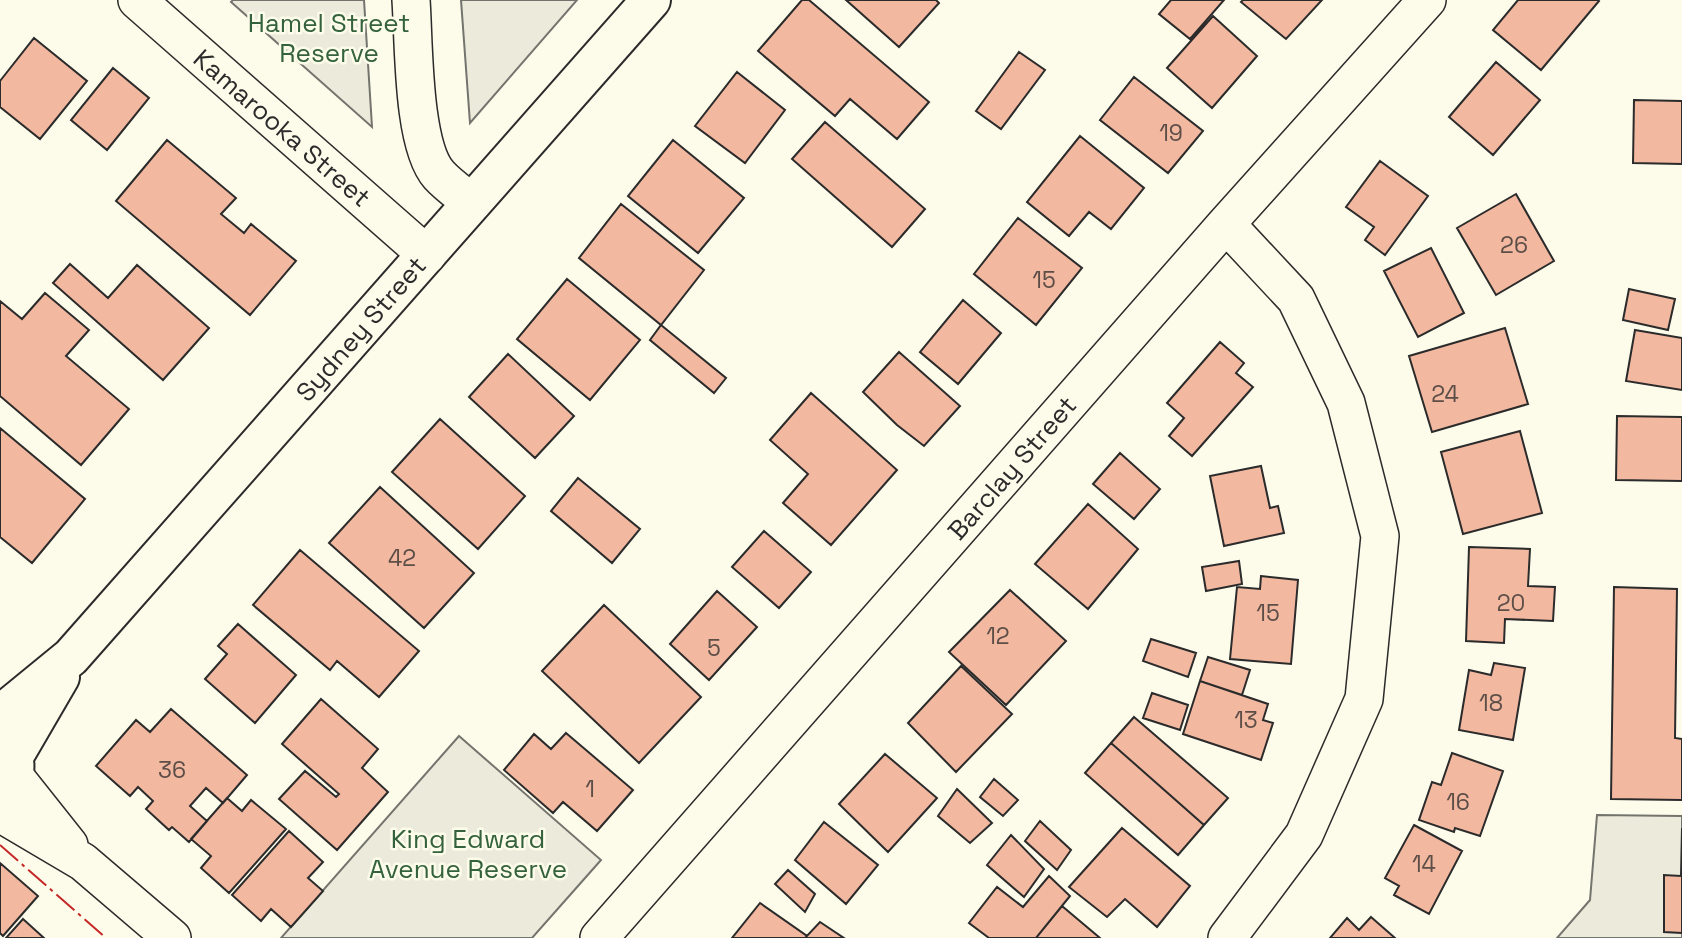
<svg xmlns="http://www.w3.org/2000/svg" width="1682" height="938" font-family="'Space Grotesk',sans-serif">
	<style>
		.green { fill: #ecebdb; stroke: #74746e; stroke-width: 2 }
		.building { fill: #f2b8a0; stroke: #2b2b2b; stroke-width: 2 }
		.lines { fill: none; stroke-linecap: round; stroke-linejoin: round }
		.minor-casing { stroke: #2b2b2b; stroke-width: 40 }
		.tertiary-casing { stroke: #2b2b2b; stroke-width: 42 }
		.minor { stroke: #fdfbea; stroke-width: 37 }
		.tertiary { stroke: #fdfbea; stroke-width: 38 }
		.power { stroke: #c62828; stroke-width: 2; stroke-dasharray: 24 5 3.5 5; stroke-linecap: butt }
		.labels { text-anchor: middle; stroke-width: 5; stroke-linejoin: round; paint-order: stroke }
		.number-label { font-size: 23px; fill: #5d4e48 }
		.park-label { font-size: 26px; fill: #34623c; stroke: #fdfbea }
		.street-label { font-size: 26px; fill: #2b2b2b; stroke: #fdfbea }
	</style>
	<rect width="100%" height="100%" fill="#fdfbea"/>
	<path class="green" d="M233,0H364L372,127L231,2Z
		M461,0H577L470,123Z
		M459,736L601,860L532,938H281Z
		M1597,815L1682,816V938H1557L1590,900Z"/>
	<path class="building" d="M802,0H809L929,102L897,139L850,99L835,116L758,51Z
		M846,0H936L939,3L899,47Z
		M1171,0H1224L1190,39L1159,14Z
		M1243,0H1322L1286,39L1241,2Z
		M1518,0H1598L1599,1L1541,70L1493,30Z
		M1213,16L1257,56L1212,108L1167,68Z
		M34,38L87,81L40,139L0,107V81Z
		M1019,52L1045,70L1001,129L976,111Z
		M1496,62L1540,100L1493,155L1449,117Z
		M113,68L149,98L107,150L71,120Z
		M737,72L785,110L745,163L695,126Z
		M1134,77L1203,131L1168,173L1100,120Z
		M1634,100L1682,101V164L1633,163Z
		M825,122L925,209L892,247L792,159Z
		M1080,136L1144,188L1111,229L1089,212L1069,236L1027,202Z
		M167,140L236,198L221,214L244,233L251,224L296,261L250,315L116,201Z
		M673,140L744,198L698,253L628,196Z
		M1380,161L1428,196L1385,255L1365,240L1374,227L1346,207Z
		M1516,194L1554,261L1496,295L1457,228Z
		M621,204L704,270L661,325L579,258Z
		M1018,218L1082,268L1036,325L974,274Z
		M1431,248L1464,313L1418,337L1384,271Z
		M70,264L108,298L137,265L209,328L163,380L53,283Z
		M567,279L640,340L590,400L517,339Z
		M1629,289L1675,299L1668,330L1623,320Z
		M45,293L89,330L66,356L129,409L81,465L0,396V301L22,319Z
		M963,300L1001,333L958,384L920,352Z
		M661,325L726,378L714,393L650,340Z
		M1505,328L1528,404L1432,432L1409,356Z
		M1635,330L1682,338V390L1626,381Z
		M1220,342L1244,363L1236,373L1253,387L1192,456L1169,436L1184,418L1167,403Z
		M899,352L960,406L924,446L897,425L863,392Z
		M508,354L574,416L535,458L469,397Z
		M811,393L897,470L831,545L783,503L808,474L770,440Z
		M1617,416L1682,417V481L1616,480Z
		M440,419L525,496L478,549L392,472Z
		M0,428L85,499L32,563L0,537Z
		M1520,431L1542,513L1463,534L1441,452Z
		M1120,453L1160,489L1134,519L1093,484Z
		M1261,466L1270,508L1278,506L1284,533L1224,546L1210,476Z
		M578,478L640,529L612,563L551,511Z
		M380,487L474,573L424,628L329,543Z
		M1088,504L1138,549L1088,609L1035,564Z
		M764,531L811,572L779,608L732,567Z
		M1469,547L1530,549L1528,586L1555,587L1553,621L1505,619L1504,643L1466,641Z
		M300,550L419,651L379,697L337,661L330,670L253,605Z
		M1239,561L1242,584L1206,591L1202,567Z
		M1261,576L1298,580L1291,664L1230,659L1237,587L1260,589Z
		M1614,587L1677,589L1675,738L1682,739V800L1611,799Z
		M1010,590L1066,641L1006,705L949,652Z
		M717,591L757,627L709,680L670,644Z
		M604,605L701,697L639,763L542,671Z
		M238,624L296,675L255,723L205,679L227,654L218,646Z
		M1151,639L1196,653L1188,677L1143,661Z
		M1208,657L1250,670L1242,695L1200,681Z
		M1494,663L1525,668L1513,740L1459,730L1469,670L1491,675Z
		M961,666L1012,714L956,772L908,723Z
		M1200,681L1268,704L1263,720L1273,723L1261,760L1183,734Z
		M1152,693L1188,705L1180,730L1143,718Z
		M321,699L378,749L362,768L388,792L337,850L279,799L305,771L336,797L339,794L282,744Z
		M171,709L247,775L223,803L206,788L190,806L207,821L189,842L172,827L169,830L146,809L153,801L138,787L130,796L96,766L136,720L150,732Z
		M1134,717L1228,798L1204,825L1111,743Z
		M566,733L633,790L597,831L563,802L553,813L504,770L534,734L551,749Z
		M1111,743L1204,825L1178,855L1085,773Z
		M1452,753L1503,771L1480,836L1455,828L1454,832L1419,820L1432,782L1441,785Z
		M885,754L937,798L888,852L839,804Z
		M994,779L1018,800L1003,816L980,797Z
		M957,789L992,823L970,843L938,816Z
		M227,798L242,811L251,800L286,829L229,893L201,868L211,856L191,839Z
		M1040,821L1071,850L1057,870L1025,841Z
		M824,822L878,865L846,904L795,860Z
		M1414,825L1462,851L1429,914L1394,895L1399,886L1385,878Z
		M1122,828L1190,886L1157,927L1125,899L1107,917L1069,887Z
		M1682,828V933L1664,932V875L1681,876Z
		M289,831L323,862L308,878L323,891L291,927L271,909L261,921L232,895Z
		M1011,835L1044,869L1024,897L987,865Z
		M0,863L38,896L3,936L0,933Z
		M788,870L815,894L805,912L775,884Z
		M1049,876L1070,896L1036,938H989L969,923L997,887L1023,907Z
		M760,903L807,936L805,938H732Z
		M1062,906L1100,938H1036Z
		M1371,917L1395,938H1330L1347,918L1359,930Z
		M23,919L44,938H6Z
		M820,922L844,938H805Z"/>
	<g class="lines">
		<g class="minor-casing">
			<path id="minor" d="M137,0L427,255
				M411,0C414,41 412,145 439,175C448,185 461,194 472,203
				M1226,224L1296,299L1346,403L1380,536L1364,699L1304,835L1227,938
				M15,777L69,845
				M0,813L83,862L172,938
				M599,938L1226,224L1427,0"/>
		</g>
		<g class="tertiary-casing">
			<path id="tertiary" d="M0,715L71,657L651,0
				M14,756L60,677
				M0,800C17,781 21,756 1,737"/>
		</g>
		<use href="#minor" class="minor"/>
		<use href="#tertiary" class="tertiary"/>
		<path class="power" d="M0,845L106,938"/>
	</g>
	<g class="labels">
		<g class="number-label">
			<text x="1171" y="141">19</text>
			<text x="1514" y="253">26</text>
			<text x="1044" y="288">15</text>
			<text x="1445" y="402">24</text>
			<text x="402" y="566">42</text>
			<text x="1511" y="611">20</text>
			<text x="1268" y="621">15</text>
			<text x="998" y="644">12</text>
			<text x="714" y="656">5</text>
			<text x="1491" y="711">18</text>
			<text x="1246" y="728">13</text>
			<text x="172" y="778">36</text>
			<text x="590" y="797">1</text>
			<text x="1458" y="810">16</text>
			<text x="1424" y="872">14</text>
		</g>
		<g class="park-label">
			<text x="329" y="32">Hamel Street<tspan x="329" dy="30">Reserve</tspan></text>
			<text x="468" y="848">King Edward<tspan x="468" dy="30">Avenue Reserve</tspan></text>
		</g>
		<g class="street-label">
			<text transform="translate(282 128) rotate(41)" y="9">Kamarooka Street</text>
			<text transform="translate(361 329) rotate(-49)" y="9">Sydney Street</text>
			<text transform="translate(1012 468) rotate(-49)" y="9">Barclay Street</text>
		</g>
	</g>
</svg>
